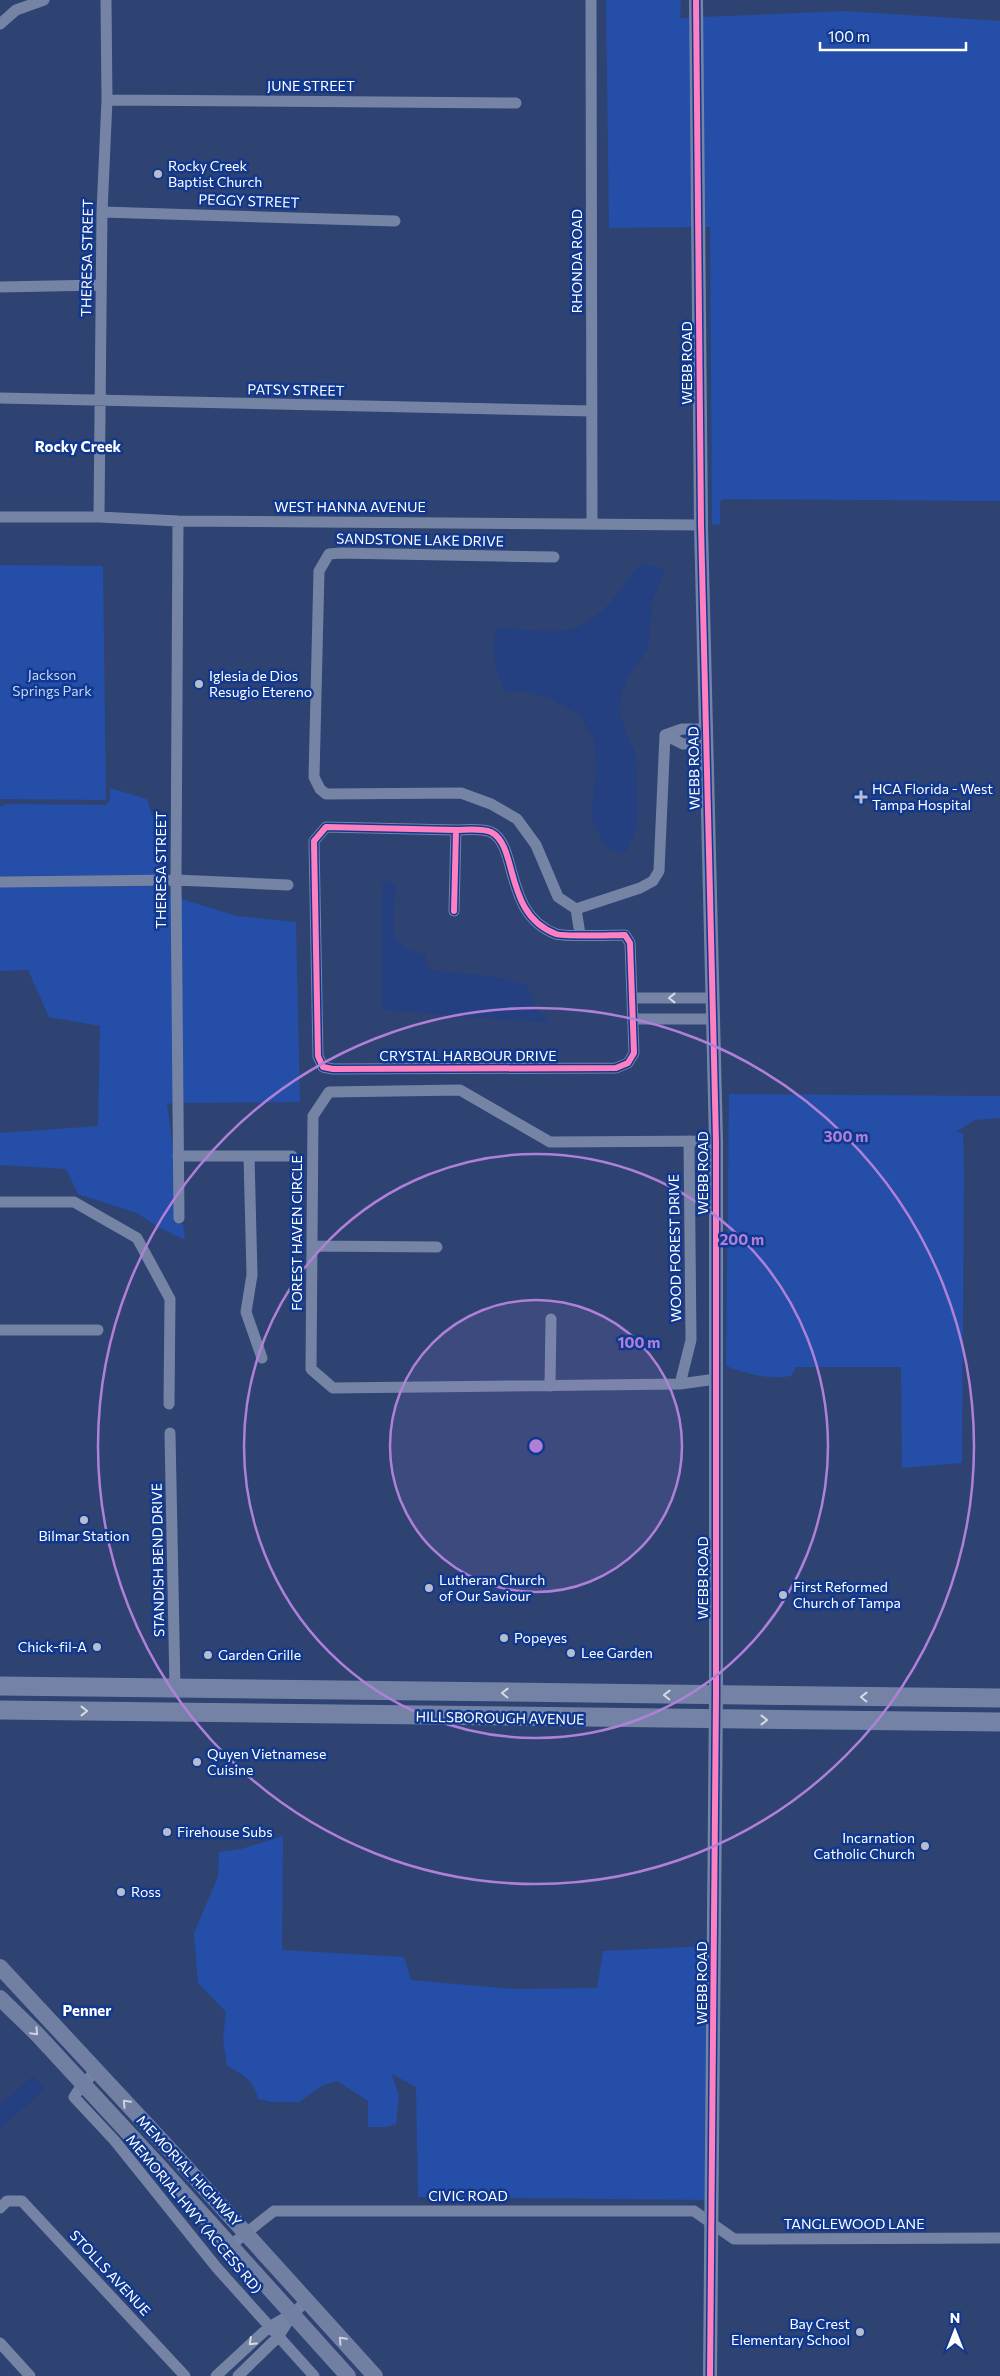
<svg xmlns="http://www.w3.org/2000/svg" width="1000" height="2376" font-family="Commissioner,sans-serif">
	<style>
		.green { fill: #244ea7 }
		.water { fill: #244081 }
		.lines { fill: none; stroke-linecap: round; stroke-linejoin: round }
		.minor { stroke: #7584a5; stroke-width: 11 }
		.tertiary { stroke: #7584a5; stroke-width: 14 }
		.secondary { stroke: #717fa2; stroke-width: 16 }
		.primary { stroke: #7483a5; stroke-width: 19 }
		.cycleway-casing { stroke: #11388f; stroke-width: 9 }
		.cycleway { stroke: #ff80c0; stroke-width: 6 }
		.oneway { stroke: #d6dae4 }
		.oneway2 { stroke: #d5dae4 }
		.oneway3 { stroke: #cdd2de }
		.ring { fill: none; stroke: #b080d9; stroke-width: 2.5 }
		.poi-dot { fill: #b6bdce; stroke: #11388f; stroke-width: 2 }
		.labels { text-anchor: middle; stroke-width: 5; stroke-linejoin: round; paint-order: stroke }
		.street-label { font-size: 14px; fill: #fff; stroke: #11388f }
		.poi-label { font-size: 14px; fill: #fff; stroke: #11388f; text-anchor: start }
		.park-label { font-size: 14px; fill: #c2d5fd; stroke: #11388f }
		.neighbourhood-label { font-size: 15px; font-weight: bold; fill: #fff; stroke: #11388f }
		.centre { fill: #b080d9; stroke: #11388f; stroke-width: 2.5 }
		.ring-label { font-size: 15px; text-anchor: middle; font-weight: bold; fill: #b080d9; stroke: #11388f; stroke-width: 5; stroke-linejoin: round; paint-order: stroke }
	</style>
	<rect width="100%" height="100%" fill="#2e4372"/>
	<path class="green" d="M606,0H681L680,18H691L693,227L609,228Z
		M845,11L1000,21V501L724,499L720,502V525L712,524L710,227H703L702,17Z
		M0,565L103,566L106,800L0,799Z
		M110,788L147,799L163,848L164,875L0,876V807L7,804L106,805L110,801Z
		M164,886V895L171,897L173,1103L167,1104L173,1147L174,1223L183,1224L185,1240L158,1227L137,1213L78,1194L66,1169L0,1165V1133L98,1126L100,1026L49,1017L28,970L0,971V887Z
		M181,899L237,916L296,922L300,1102L183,1103Z
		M729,1094L1000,1096V1118L975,1120L956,1132L963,1133L964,1170L962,1463L902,1468L901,1367H796L791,1376C769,1380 747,1374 726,1366Z
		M283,1836L282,1950L404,1957L411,1980L514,1989L597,1988L603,1951L709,1946L708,2200L418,2197L416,2087L392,2074L399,2097L396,2124L386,2127H368V2101L337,2081L323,2085L299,2102H272L258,2099C253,2079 244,2075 227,2066L223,2039L226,2012L198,1983L194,1933L218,1877L219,1852L241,1849Z"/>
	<path class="water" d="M643,564L663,568L664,575L653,599L648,649L628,677L621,695L620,713L624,728L636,755L638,823L627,851L621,853L610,850L602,841L591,817L596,768L594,741L580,715L549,698L527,692H506C495,676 491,648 496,629L504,628C558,632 578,640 616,596C628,582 626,574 643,564Z
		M388,880L396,885C395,897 392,926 395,936C398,947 414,952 424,954L429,970L496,977L526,984L539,1011L550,1023L382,1010V885Z
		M33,2076L45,2089L0,2129V2105Z"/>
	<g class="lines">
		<path class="minor" d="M591,0L592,522
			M0,24L16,10L44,0
			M107,100L516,103
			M102,212L395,221
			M0,287L101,285
			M0,398L592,411
			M0,517H99L178,521L701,525
			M99,517L102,212L107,100L106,0
			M178,521L176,880L179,1218
			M554,557L341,553L329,554L319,571L314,777L320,789L326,794L461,793L491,804L517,819L536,845L558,897L576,909L580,934
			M665,735L683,744H706
			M665,735L682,729H706
			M0,882L176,880L288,885
			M576,909L640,888L653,881L659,871L665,735
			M454,911L456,830L326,827L314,841L318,1056L323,1067L333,1069L616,1068L628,1063L634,1053L630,943L625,935C612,935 565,937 556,934C503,914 519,846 491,832C481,828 466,830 456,830
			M632,998H713
			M633,1019H713
			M178,1156H292
			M249,1156L252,1275L246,1312L262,1358
			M0,1202H74L137,1238L170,1299L169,1404
			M312,1246L437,1247
			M0,1330H98
			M716,1379L680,1384L333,1388L311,1369L313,1116L329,1092L460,1090L550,1142L716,1141
			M680,1384L691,1340L689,1141
			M550,1386L551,1319
			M170,1433L175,1688
			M96,2071L82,2085L74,2097L115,2141L217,2268L314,2376
			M0,2208L7,2201H22L185,2376
			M231,2245L274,2211H694L734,2239L1000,2238
			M0,2343L30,2376
			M216,2376L269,2327L290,2315
			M238,2376L278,2337L292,2315L307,2300"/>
		<path class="tertiary" d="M696,0L701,525L716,1141V1695L710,2376"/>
		<path class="secondary" d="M0,1967L172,2152L375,2376
			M0,1998L37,2034L158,2165L348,2376"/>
		<path class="primary" d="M0,1686L1000,1698
			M0,1710L1000,1722"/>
		<g class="cycleway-casing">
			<path id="cycleway" d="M696,0L701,525L716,1141V1695L710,2376
				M454,911L456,830L326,827L314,841L318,1056L323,1067L333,1069L616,1068L628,1063L634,1053L630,943L625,935C612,935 565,937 556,934C503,914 519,846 491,832C481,828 466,830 456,830"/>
		</g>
		<use href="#cycleway" class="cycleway"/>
	</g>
	<defs><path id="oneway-chevron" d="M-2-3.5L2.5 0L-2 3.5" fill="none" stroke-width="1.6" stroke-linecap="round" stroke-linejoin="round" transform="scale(1.25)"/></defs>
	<g class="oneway">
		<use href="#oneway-chevron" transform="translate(672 998) rotate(-180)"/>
		<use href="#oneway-chevron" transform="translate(252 2342) rotate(137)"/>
	</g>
	<g class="oneway2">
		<use href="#oneway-chevron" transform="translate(505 1693) rotate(-179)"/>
		<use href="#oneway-chevron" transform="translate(667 1695) rotate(-179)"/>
		<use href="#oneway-chevron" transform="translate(864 1697) rotate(-179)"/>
		<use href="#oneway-chevron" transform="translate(84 1711)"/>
		<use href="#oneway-chevron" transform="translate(764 1720)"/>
	</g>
	<g class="oneway3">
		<use href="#oneway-chevron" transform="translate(35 2032) rotate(46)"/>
		<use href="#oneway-chevron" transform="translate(126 2103) rotate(-133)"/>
		<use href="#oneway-chevron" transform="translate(342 2340) rotate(-133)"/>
	</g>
	<circle cx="536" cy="1446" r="146" fill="#b080d9" fill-opacity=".12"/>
	<g class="ring">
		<circle cx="536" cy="1446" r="146"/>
		<circle cx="536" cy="1446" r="292"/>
		<circle cx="536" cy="1446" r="438"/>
	</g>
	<g class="poi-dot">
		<circle cx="158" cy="174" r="5"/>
		<circle cx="199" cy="684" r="5"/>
		<path d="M858.5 789.5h5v5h5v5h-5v5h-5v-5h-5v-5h5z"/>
		<circle cx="84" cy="1520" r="5"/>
		<circle cx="429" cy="1588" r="5"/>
		<circle cx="783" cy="1595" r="5"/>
		<circle cx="504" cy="1638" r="5"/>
		<circle cx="97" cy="1647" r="5"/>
		<circle cx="571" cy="1653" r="5"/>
		<circle cx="208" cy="1655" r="5"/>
		<circle cx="197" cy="1762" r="5"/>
		<circle cx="167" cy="1832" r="5"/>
		<circle cx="925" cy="1846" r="5"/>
		<circle cx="121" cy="1892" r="5"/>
		<circle cx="860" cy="2332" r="5"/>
	</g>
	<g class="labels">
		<g class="street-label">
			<text x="311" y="91">JUNE STREET</text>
			<text transform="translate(249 201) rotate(2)" y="5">PEGGY STREET</text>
			<text transform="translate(87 258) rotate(-89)" y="5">THERESA STREET</text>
			<text transform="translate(577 261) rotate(-90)" y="5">RHONDA ROAD</text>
			<text transform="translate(687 363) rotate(-90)" y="5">WEBB ROAD</text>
			<text transform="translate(296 390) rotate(1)" y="5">PATSY STREET</text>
			<text x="350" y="512">WEST HANNA AVENUE</text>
			<text transform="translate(420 540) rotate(1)" y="5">SANDSTONE LAKE DRIVE</text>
			<text transform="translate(694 768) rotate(-91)" y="5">WEBB ROAD</text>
			<text transform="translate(161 870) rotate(-90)" y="5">THERESA STREET</text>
			<text x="468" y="1061">CRYSTAL HARBOUR DRIVE</text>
			<text transform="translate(703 1173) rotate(-90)" y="5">WEBB ROAD</text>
			<text transform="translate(297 1233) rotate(-90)" y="5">FOREST HAVEN CIRCLE</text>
			<text transform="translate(675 1248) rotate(-91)" y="5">WOOD FOREST DRIVE</text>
			<text transform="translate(158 1560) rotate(-91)" y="5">STANDISH BEND DRIVE</text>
			<text transform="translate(703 1578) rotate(-90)" y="5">WEBB ROAD</text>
			<text transform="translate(500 1718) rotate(1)" y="5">HILLSBOROUGH AVENUE</text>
			<text transform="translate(702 1983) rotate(-90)" y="5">WEBB ROAD</text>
			<text transform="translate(189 2171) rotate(47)" y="5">MEMORIAL HIGHWAY</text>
			<text x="468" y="2201">CIVIC ROAD</text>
			<text transform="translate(194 2214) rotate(50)" y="5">MEMORIAL HWY (ACCESS RD)</text>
			<text x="854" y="2229">TANGLEWOOD LANE</text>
			<text transform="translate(110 2273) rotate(47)" y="5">STOLLS AVENUE</text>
		</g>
		<g class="poi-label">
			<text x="168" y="171">Rocky Creek<tspan x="168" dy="16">Baptist Church</tspan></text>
			<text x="209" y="681">Iglesia de Dios<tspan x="209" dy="16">Resugio Etereno</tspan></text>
			<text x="872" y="794">HCA Florida - West<tspan x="872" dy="16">Tampa Hospital</tspan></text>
			<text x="84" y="1541" text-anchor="middle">Bilmar Station</text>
			<text x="439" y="1585">Lutheran Church<tspan x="439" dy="16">of Our Saviour</tspan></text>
			<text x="793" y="1592">First Reformed<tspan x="793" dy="16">Church of Tampa</tspan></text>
			<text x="514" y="1643">Popeyes</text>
			<text x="87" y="1652" text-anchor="end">Chick-fil-A</text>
			<text x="581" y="1658">Lee Garden</text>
			<text x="218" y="1660">Garden Grille</text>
			<text x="207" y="1759">Quyen Vietnamese<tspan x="207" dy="16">Cuisine</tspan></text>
			<text x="177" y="1837">Firehouse Subs</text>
			<text x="915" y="1843" text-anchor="end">Incarnation<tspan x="915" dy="16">Catholic Church</tspan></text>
			<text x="131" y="1897">Ross</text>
			<text x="850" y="2329" text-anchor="end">Bay Crest<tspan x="850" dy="16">Elementary School</tspan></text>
		</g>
		<g class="park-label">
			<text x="52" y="680">Jackson<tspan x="52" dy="16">Springs Park</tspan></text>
		</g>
		<g class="neighbourhood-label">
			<text x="78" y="452">Rocky Creek</text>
			<text x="87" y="2016">Penner</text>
		</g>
	</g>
	<circle cx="536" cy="1446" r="8" class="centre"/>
	<g class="ring-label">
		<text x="846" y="1142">300 m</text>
		<text x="742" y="1245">200 m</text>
		<text x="639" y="1348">100 m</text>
	</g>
	<g transform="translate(955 2331)" stroke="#11388f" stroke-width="4" paint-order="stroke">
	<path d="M0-4L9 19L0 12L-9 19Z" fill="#ffffff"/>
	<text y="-8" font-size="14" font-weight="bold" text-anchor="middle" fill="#ffffff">N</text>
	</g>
	<path d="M820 42v8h146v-8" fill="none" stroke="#ffffff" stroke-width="2.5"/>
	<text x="828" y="42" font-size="15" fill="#ffffff" stroke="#11388f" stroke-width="4" paint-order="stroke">100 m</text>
</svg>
